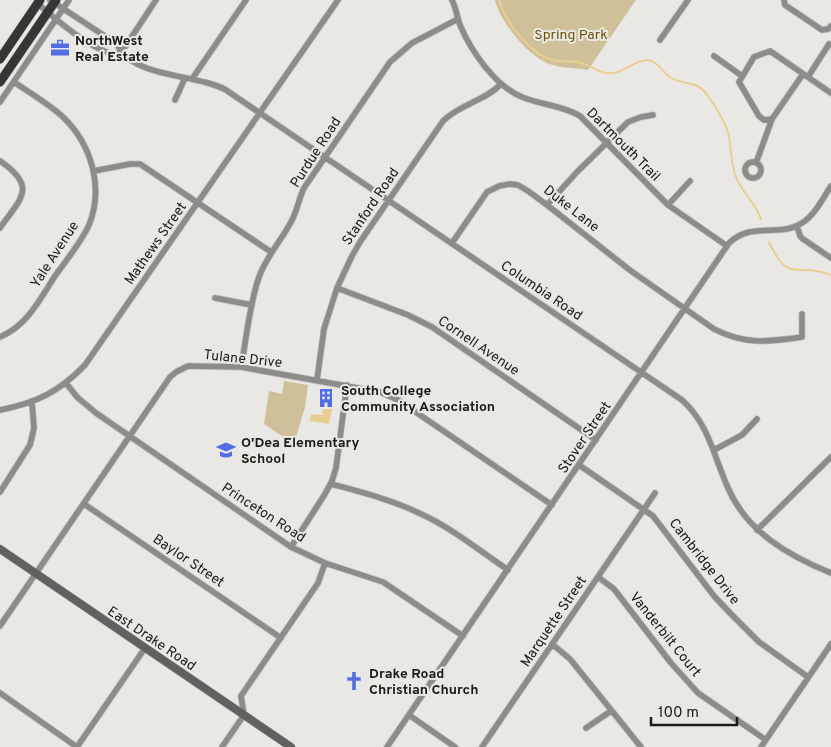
<svg xmlns="http://www.w3.org/2000/svg" width="831" height="747" font-family="Overpass,sans-serif">
	<style>
		.green { fill: #cfc09a }
		.water { fill: #e8cf91 }
		.lines { fill: none; stroke-linecap: round; stroke-linejoin: round }
		.stream { stroke: #e8cf91; stroke-width: 2 }
		.minor-casing { stroke: #c5c3c0; stroke-width: 7 }
		.secondary-casing { stroke: #c5c3c0; stroke-width: 9 }
		.trunk-casing { stroke: #c5c3c0; stroke-width: 10 }
		.minor { stroke: #8d8c8b; stroke-width: 5.5 }
		.secondary { stroke: #62615f; stroke-width: 8 }
		.trunk { stroke: #383634; stroke-width: 9 }
		.labels { text-anchor: middle; stroke-width: 4; stroke-linejoin: round; paint-order: stroke }
		.park-label { font-size: 14px; fill: #6a5202; stroke: #eae8e5 }
		.poi-label { font-size: 14px; font-weight: bold; fill: #1b1b1a; stroke: #eae8e5; text-anchor: start }
		.street-label { font-size: 14px; fill: #1b1b1a; stroke: #eae8e5 }
	</style>
	<rect width="100%" height="100%" fill="#eae8e5"/>
	<path class="green" d="M495,0H636L588,70C575,68 561,68 549,64C528,56 500,22 495,0Z
		M284,381L308,385L305,407L294,444L264,424L269,391L282,394Z"/>
	<path class="water" d="M324,404L333,405L329,424L310,421L311,414L322,415Z"/>
	<g class="lines">
		<path class="stream" d="M499,0C505,22 533,58 557,61C566,62 574,60 584,64C593,67 602,75 612,73C625,72 635,60 647,60C657,60 663,73 671,78C681,84 694,81 703,90C711,98 727,125 729,136C731,150 731,164 736,177C742,193 756,203 761,219
			M769,242C789,286 798,261 831,275"/>
		<g class="minor-casing">
			<path id="minor" d="M50,0L117,44C133,79 196,73 226,90L682,400C709,424 714,457 728,488C747,532 789,556 831,573
				M452,0C456,8 457,17 460,25C471,51 495,86 522,97C541,105 562,105 580,116L668,205L727,246
				M784,0L785,5L822,30L828,29L831,26
				M38,4C58,21 84,44 109,53C113,54 117,53 121,53
				M660,40L688,0
				M121,53L156,0
				M714,56L742,76
				M803,74L772,119L764,120L759,116L739,82L754,57L770,51L831,93
				M808,77L829,44
				M192,79L246,0
				M175,100L185,78
				M0,102L69,0
				M0,161C38,187 21,198 0,228
				M745 170a8 8 0 1 1 16 0a8 8 0 1 1-16 0Z
				M756,163L772,119
				M94,171L130,164H140L271,252
				M547,205L577,172L628,122L641,117L653,115
				M668,205L690,181
				M797,226L800,236L803,239L831,258
				M452,243L487,192L499,186L510,184L518,185L528,191L547,205L631,271L714,329C745,345 768,342 802,337V314
				M337,288L408,315L432,327L596,440
				M215,298L252,305
				M0,337C27,326 40,299 55,276C65,262 82,241 89,225C104,188 92,145 63,117C49,104 30,93 14,82
				M241,367C247,337 249,305 259,277C267,255 282,240 292,220C297,211 299,198 304,188L390,62L412,43L458,19
				M317,380L324,329L337,288L352,256L360,242L443,121C460,104 485,101 501,84
				M66,383L77,397L96,413L291,547L325,563L383,582L463,636
				M0,410C36,403 59,392 85,365L338,0
				M714,450L742,435L757,419
				M579,465L653,516L714,596L730,613L759,642L808,677
				M331,484C361,492 393,500 421,514C452,528 480,551 508,570
				M0,492L30,445L34,428L32,403
				M84,504L281,638
				M757,530L831,457
				M291,547L325,494L332,481L336,468L347,385
				M598,577L614,589L671,663L698,693L766,740
				M0,626L170,377L176,372L188,366L241,367L380,392L398,400L552,505
				M552,644L570,659L641,747
				M0,693L77,747
				M409,715L455,747
				M586,728L611,711
				M77,747L145,648
				M222,747L244,715L241,696L318,583L325,563
				M387,747L729,243C752,221 779,238 802,223C815,215 823,198 831,186
				M482,747L655,493
				M761,747L831,644"/>
		</g>
		<g class="secondary-casing">
			<path id="secondary" d="M0,549L291,747"/>
		</g>
		<g class="trunk-casing">
			<path id="trunk" d="M0,59L40,0
				M0,82L56,0"/>
		</g>
		<use href="#minor" class="minor"/>
		<use href="#secondary" class="secondary"/>
		<use href="#trunk" class="trunk"/>
	</g>
	<defs>
		<g id="office-bare" transform="scale(1.5)"><path d="M-6-3h4V-5.5h4V-3h4V5H-6ZM-1-4.5V-3h2v-1.5ZM-6 0V1H6V0Z" fill="#526de2" stroke="#eae8e5" stroke-width="2.5" paint-order="stroke"/></g>
		<g id="building-bare" transform="scale(1.5)"><path d="M-4-6H4V6H1V3H-1V6H-4ZM-2.5-4.3h1.7v1.8h-1.7ZM.8-4.3h1.7v1.8H.8ZM-2.5-1h1.7V.8h-1.7ZM.8-1h1.7V.8H.8Z" fill="#526de2" stroke="#eae8e5" stroke-width="2.5" paint-order="stroke"/></g>
		<g id="school-bare" transform="scale(1.5)"><path d="M0-5L7-2L0 1L-7-2ZM-4 1L0 2.5L4 1V4Q0 6-4 4Z" fill="#526de2" stroke="#eae8e5" stroke-width="2.5" paint-order="stroke"/></g>
		<g id="church-bare" transform="scale(1.5)"><path d="M-1.2-6h2.4v3.5h3.3v2.4h-3.3V6h-2.4V-.1h-3.3v-2.4h3.3Z" fill="#526de2" stroke="#eae8e5" stroke-width="2.5" paint-order="stroke"/></g>
	</defs>
	<g fill-rule="evenodd">
		<use href="#office-bare" x="60" y="48"/>
		<use href="#building-bare" x="326" y="398"/>
		<use href="#school-bare" x="226" y="450"/>
		<use href="#church-bare" x="354" y="681"/>
	</g>
	<g class="labels">
		<g class="park-label">
			<text x="571" y="39">Spring Park</text>
		</g>
		<g class="poi-label">
			<text x="75" y="45">NorthWest<tspan x="75" dy="16">Real Estate</tspan></text>
			<text x="341" y="395">South College<tspan x="341" dy="16">Community Association</tspan></text>
			<text x="241" y="447">O'Dea Elementary<tspan x="241" dy="16">School</tspan></text>
			<text x="369" y="678">Drake Road<tspan x="369" dy="16">Christian Church</tspan></text>
		</g>
		<g class="street-label">
			<text transform="translate(624 144) rotate(45)" y="5">Dartmouth Trail</text>
			<text transform="translate(315 152) rotate(-57)" y="5">Purdue Road</text>
			<text transform="translate(370 206) rotate(-56)" y="5">Stanford Road</text>
			<text transform="translate(572 208) rotate(38)" y="5">Duke Lane</text>
			<text transform="translate(155 243) rotate(-55)" y="5">Mathews Street</text>
			<text transform="translate(54 254) rotate(-57)" y="5">Yale Avenue</text>
			<text transform="translate(542 290) rotate(34)" y="5">Columbia Road</text>
			<text transform="translate(479 345) rotate(34)" y="5">Cornell Avenue</text>
			<text transform="translate(243 358) rotate(6)" y="5">Tulane Drive</text>
			<text transform="translate(584 437) rotate(-56)" y="5">Stover Street</text>
			<text transform="translate(264 512) rotate(33)" y="5">Princeton Road</text>
			<text transform="translate(189 560) rotate(34)" y="5">Baylor Street</text>
			<text transform="translate(705 561) rotate(52)" y="5">Cambridge Drive</text>
			<text transform="translate(553 621) rotate(-56)" y="5">Marquette Street</text>
			<text transform="translate(666 634) rotate(51)" y="5">Vanderbilt Court</text>
			<text transform="translate(152 638) rotate(34)" y="5">East Drake Road</text>
		</g>
	</g>
	<path d="M651 717v8h86v-8" fill="none" stroke="#1b1b1a" stroke-width="2.5"/>
	<text x="658" y="717" font-size="15" fill="#1b1b1a" stroke="#eae8e5" stroke-width="4" paint-order="stroke">100 m</text>
</svg>
